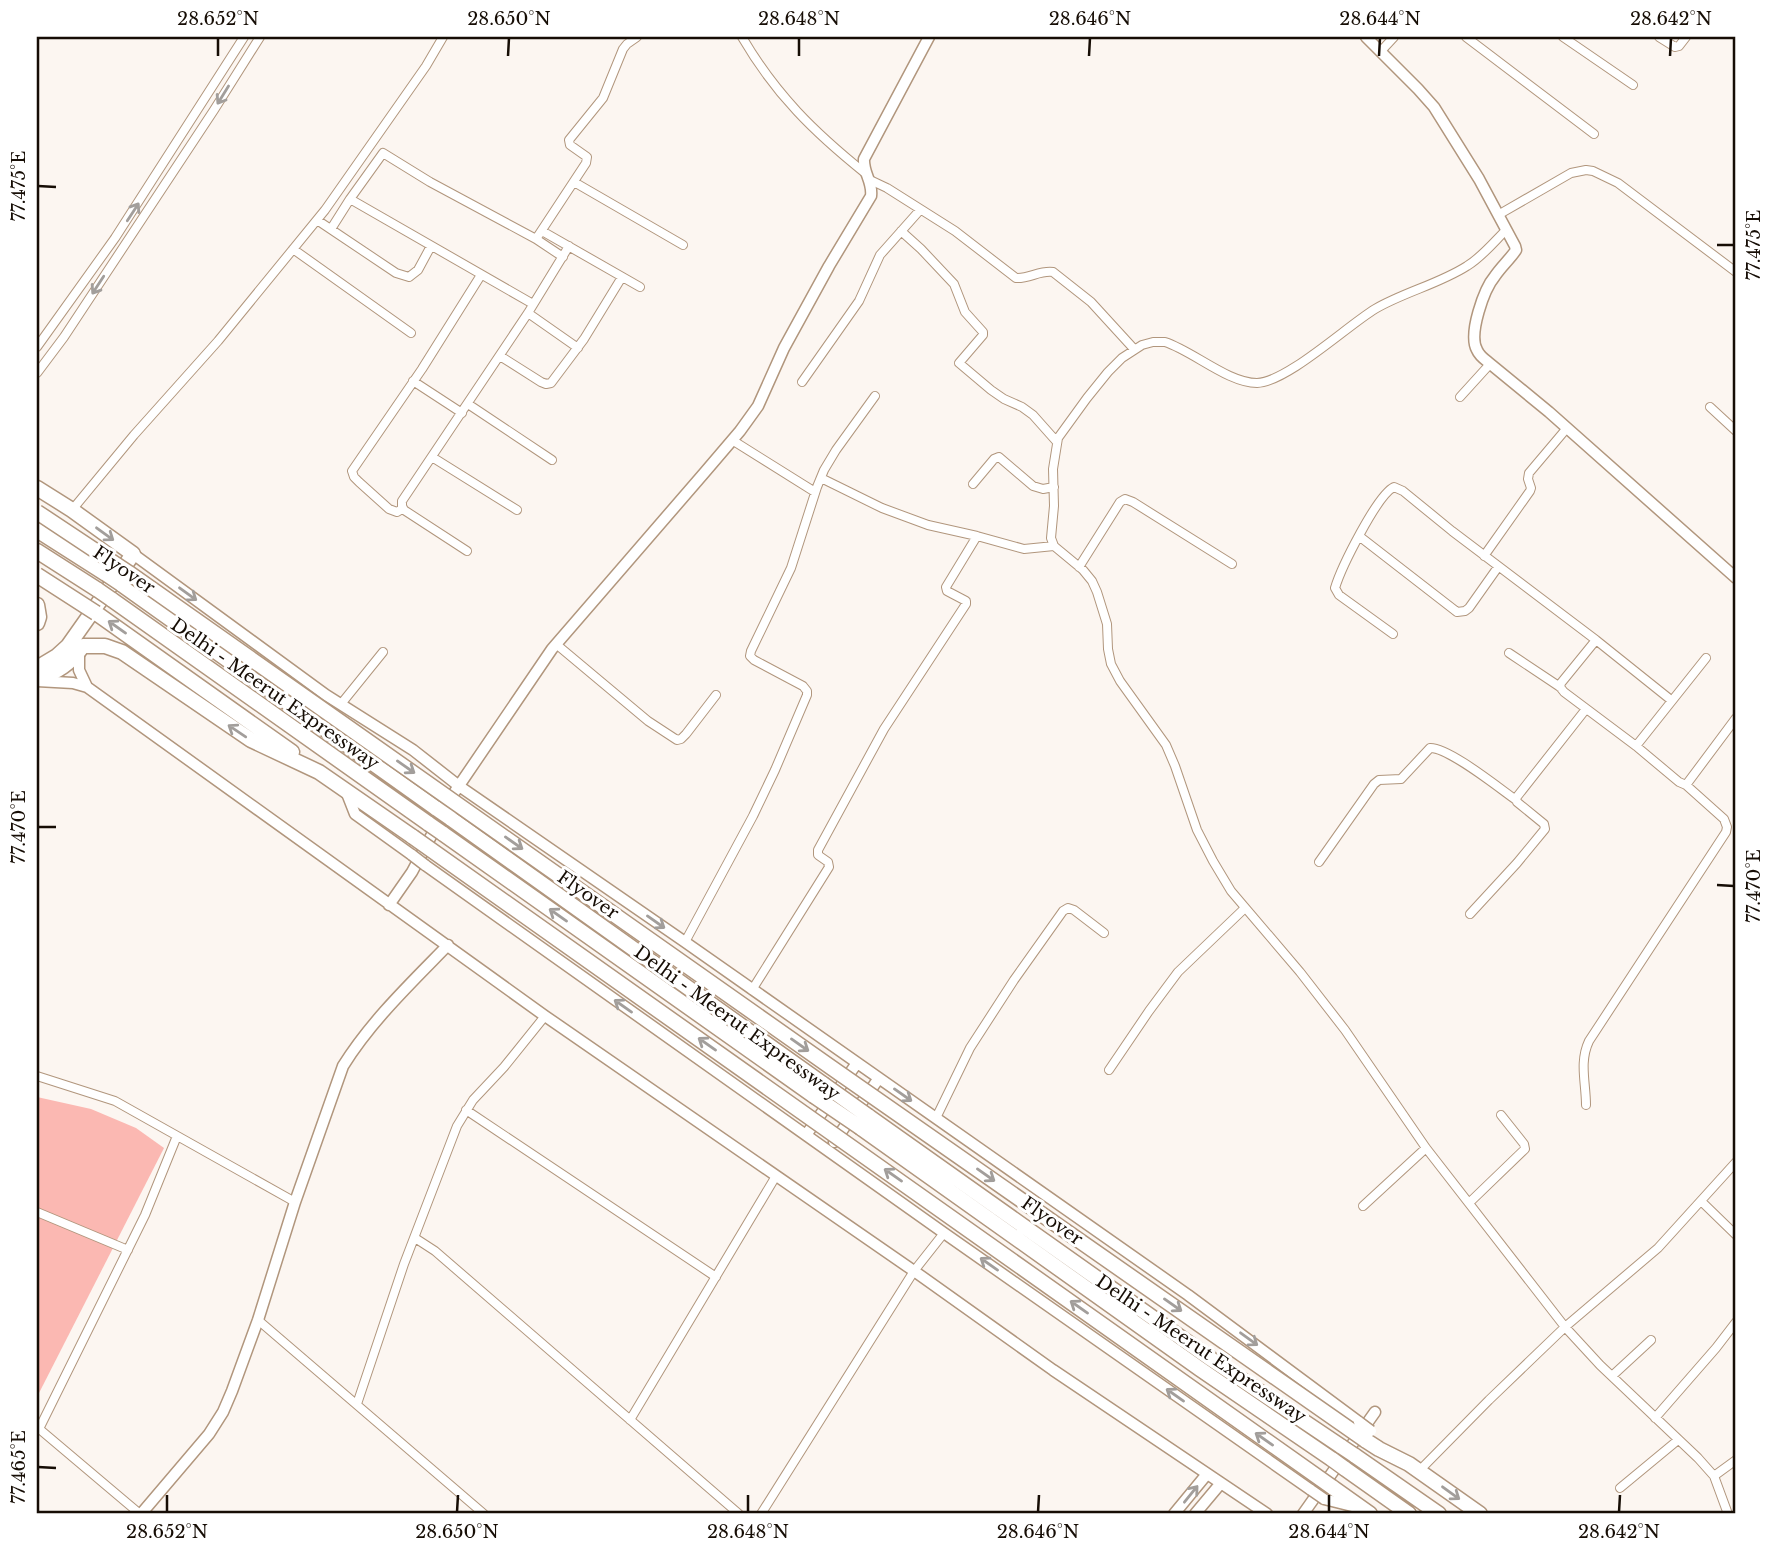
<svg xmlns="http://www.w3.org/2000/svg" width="1773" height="1551" font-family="'Libre Baskerville',serif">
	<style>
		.green { fill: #fbb8b2 }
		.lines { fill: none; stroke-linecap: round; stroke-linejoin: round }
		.street-casing { stroke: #b1967d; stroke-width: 10 }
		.secondary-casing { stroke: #b1967d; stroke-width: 13 }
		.highway-casing { stroke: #b1967d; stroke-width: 17 }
		.street { stroke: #fff; stroke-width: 8 }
		.secondary { stroke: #fff; stroke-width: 10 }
		.highway { stroke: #fff; stroke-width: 14 }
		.secondary-bridge-casing { stroke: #b1967d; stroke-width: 13; stroke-linecap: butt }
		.highway-bridge-casing { stroke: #b1967d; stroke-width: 17; stroke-linecap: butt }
		.secondary-bridge { stroke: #fff; stroke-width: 10 }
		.highway-bridge { stroke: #fff; stroke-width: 14 }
		.oneway { stroke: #a29e9b }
		.ticks { fill: none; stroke: #160d05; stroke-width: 2.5 }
		.labels { text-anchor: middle; stroke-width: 6; stroke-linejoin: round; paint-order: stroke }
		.street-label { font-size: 18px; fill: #160d05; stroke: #fff }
		.neatline { fill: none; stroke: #160d05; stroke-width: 2.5 }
		.ticks-label { font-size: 18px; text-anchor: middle; fill: #160d05 }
	</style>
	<rect width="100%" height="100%" fill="#fcf6f1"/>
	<path class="green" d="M37,1097L91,1109L136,1128L164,1148L38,1395Z"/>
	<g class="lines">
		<g class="street-casing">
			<path id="street" d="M742,37C776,95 814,132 865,173
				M1466,37L1594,134
				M1563,37L1633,85
				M1659,37L1675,47L1679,46L1686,37
				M1381,51L1394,37
				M868,179L887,188L955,231L1016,278C1029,279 1040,270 1053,272L1091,302L1134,349
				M574,182L683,245
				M350,199L533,304
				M1498,215L1571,173L1586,170L1593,171L1618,183L1736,272
				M317,220L396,273L409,277L418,270L431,246
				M331,229L350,199L383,153L430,182L536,239L563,257
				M1506,230C1494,242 1482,257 1467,266C1439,284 1404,292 1375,309C1347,326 1287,382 1257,383C1228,383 1193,351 1165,342H1153L1142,345L1122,358L1108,372L1087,398L1058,438L1053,469L1054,506L1051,538L1054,546L1083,570L1092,581L1097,592L1107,624L1108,649L1111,664L1120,681L1166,745L1175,766L1197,830L1213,861L1231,891L1300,972L1345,1030L1426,1148L1565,1327L1600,1365L1698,1458L1714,1476L1728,1514
				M542,231L640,287
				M901,231L921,249L954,284L965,312L983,332V335L959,363L991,390L1004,399L1022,407L1033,415L1057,442
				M536,239L586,163L587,157L570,145L569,140L603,98L623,49L627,44L637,37
				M293,249L411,333
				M528,313L578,348
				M37,347L115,238L244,37
				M500,356L541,382L546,384L551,383L584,339L622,277
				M37,373L64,337L214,110L260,37
				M413,381L462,413
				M802,382L859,301L880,255L920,210
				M1460,397L1490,364
				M468,404L552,460
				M1710,407L1736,431
				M732,440L815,492
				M432,457L517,510
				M821,478L882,508L928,525L977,536L1024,549L1054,546
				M973,484L994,459L999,457L1033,486L1043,489L1054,487
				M402,509L397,512L389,509L359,482L354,477L352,471L422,369L481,275
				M72,510L134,435L218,341L325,210L426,66L443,37
				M1359,536L1457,612L1465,611L1469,608L1498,567
				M467,551L404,510L402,506V501L528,313L569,246
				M1484,556L1530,491L1531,488L1528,479L1529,473L1567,428
				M1079,567L1120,502L1125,499L1133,502L1232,564
				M1393,634L1339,595L1335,588C1341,568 1377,495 1394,487L1403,491L1452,531L1596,640L1671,700
				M556,644L648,721L677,740L681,739L686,734L716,695
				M1509,653L1560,687L1564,692L1636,746L1679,782L1686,785L1724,819L1727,827L1726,832L1589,1041C1579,1062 1586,1083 1586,1105
				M1560,687L1561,683L1596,640
				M341,704L383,652
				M1636,746L1706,658
				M1686,785L1736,718
				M1319,862L1374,784L1379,780L1401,779L1430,748C1448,747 1499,788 1516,800
				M1470,914L1517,863L1545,829L1544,824L1517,802L1516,798L1586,709
				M685,942L753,816L775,770L807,695V691L803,686L754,660L750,656L751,651L791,568L817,487L824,470L836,450L875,396
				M752,990L829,867L828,862L818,855V850L884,729L966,604V601L947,591L946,587L977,536
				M1109,1070L1149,1011L1178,972L1245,908
				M37,1076L115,1101L295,1202
				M466,1110L716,1277
				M936,1118L970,1048L1014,980L1063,911L1068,908L1074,910L1104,933
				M1701,1201L1736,1235
				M1470,1202L1525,1149L1524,1144L1501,1115
				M1363,1206L1426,1148
				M37,1212L128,1250
				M415,1238L435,1251L739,1514
				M258,1320L484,1514
				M1612,1376L1651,1340
				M357,1404L404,1264L457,1126L473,1100L504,1067L545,1016
				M1655,1418L1716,1348L1736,1322
				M630,1420L776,1176
				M37,1427L140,1514
				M39,1429L145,1215L177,1136
				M1419,1471L1489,1400L1565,1327L1658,1248L1736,1162
				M1714,1476L1736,1460
				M1620,1488L1678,1440
				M761,1514L914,1271L944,1233"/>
		</g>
		<g class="secondary-casing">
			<path id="secondary" d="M1366,37L1418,89L1434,107L1479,179L1515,246L1516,250C1510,259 1501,267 1495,276C1484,289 1468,334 1477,350C1479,355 1484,359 1488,362L1549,412L1736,578
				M133,554L326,695L413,750L459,786L685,942L1188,1295L1359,1422
				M79,652V670L87,687
				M37,681L73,683L87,687L545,1016L914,1271L1053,1370L1267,1514
				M346,791L355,814L412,855
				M425,865L944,1233L1311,1490
				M389,905L412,872L454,793L552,649L705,472L740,431L758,406L784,348L829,266L871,196C873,182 863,173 864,159L929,37
				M806,1135L857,1063
				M834,1142L879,1078
				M1324,1499L1356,1507
				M141,1514L209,1434L223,1412L232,1391L258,1320L295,1202L343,1066C371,1021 411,983 448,945
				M1174,1514L1207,1474
				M1195,1514L1221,1483
				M1303,1514L1375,1412"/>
		</g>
		<g class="highway-casing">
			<path id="highway" d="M37,488L72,510L133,554L68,646L57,656L37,668
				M37,530L106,574
				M37,551L98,590
				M121,584L437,809
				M111,599L429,824
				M37,605L39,617L37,623
				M96,613L292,752
				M37,679C58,672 70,664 83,646H105L122,652L251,740L319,772L413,837
				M450,818L823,1084
				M442,833L814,1096
				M868,1116L1211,1359L1342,1447
				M861,1128L1200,1369L1333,1460
				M1365,1440L1379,1449L1409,1464L1480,1514
				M1354,1455L1439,1514
				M1344,1468L1409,1514
				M1332,1487L1370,1514"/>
		</g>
		<use href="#street" class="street"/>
		<use href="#secondary" class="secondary"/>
		<use href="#highway" class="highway"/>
		<g class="secondary-bridge-casing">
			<path id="secondary-bridge" d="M412,855L425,865
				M1359,1422L1371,1431
				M1311,1490L1324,1499"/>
		</g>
		<g class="highway-bridge-casing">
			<path id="highway-bridge" d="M37,512L129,573L832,1068L1365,1440
				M106,574L121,584
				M37,575L96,613
				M98,590L111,599
				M437,809L450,818
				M429,824L442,833
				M413,837L1332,1487
				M823,1084L868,1116
				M814,1096L861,1128
				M1342,1447L1354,1455
				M1333,1460L1344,1468"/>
		</g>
		<use href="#secondary-bridge" class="secondary-bridge"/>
		<use href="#highway-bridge" class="highway-bridge"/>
	</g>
	<defs><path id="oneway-shaft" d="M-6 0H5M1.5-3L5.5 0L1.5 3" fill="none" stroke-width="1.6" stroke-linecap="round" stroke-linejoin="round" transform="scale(1.75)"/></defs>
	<g class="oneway">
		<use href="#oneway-shaft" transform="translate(223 95) rotate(122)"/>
		<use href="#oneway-shaft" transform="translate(133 212) rotate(-57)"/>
		<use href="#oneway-shaft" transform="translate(98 285) rotate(123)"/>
		<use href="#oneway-shaft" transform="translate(105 534) rotate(36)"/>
		<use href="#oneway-shaft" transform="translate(188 594) rotate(36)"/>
		<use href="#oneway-shaft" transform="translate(117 627) rotate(-145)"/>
		<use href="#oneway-shaft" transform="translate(237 731) rotate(-146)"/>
		<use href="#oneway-shaft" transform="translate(406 767) rotate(35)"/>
		<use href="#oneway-shaft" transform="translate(514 843) rotate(35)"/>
		<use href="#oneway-shaft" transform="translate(558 915) rotate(-145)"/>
		<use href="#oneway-shaft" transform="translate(656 922) rotate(35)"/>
		<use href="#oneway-shaft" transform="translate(623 1006) rotate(-145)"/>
		<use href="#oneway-shaft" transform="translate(707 1044) rotate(-145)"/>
		<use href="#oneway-shaft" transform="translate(800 1045) rotate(35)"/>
		<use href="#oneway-shaft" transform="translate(903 1095) rotate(35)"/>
		<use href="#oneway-shaft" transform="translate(893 1175) rotate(-145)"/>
		<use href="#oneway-shaft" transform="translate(986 1175) rotate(35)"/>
		<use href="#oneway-shaft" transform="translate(989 1264) rotate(-145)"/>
		<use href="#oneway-shaft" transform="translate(1173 1305) rotate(35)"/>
		<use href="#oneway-shaft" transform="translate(1079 1307) rotate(-145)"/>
		<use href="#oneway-shaft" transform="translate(1249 1339) rotate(36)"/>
		<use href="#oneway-shaft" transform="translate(1175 1395) rotate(-145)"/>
		<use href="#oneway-shaft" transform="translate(1264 1439) rotate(-145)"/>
		<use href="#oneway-shaft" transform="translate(1451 1493) rotate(36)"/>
		<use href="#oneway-shaft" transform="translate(1191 1494) rotate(-51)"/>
	</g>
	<path class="ticks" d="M218,56V38M508,56L509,38M799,56V38M1089,56L1090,38M1379,56L1380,38M1670,56L1671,38M38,186L56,187M1717,245H1734M38,827H56M1717,885L1734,886M38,1467L56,1468M167,1512V1495M457,1512L458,1495M748,1512V1495M1038,1512L1039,1495M1329,1512V1495M1619,1512L1620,1495"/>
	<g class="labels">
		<g class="street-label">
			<text transform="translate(124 570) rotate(34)" y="6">Flyover</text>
			<text transform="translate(275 694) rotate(35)" y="6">Delhi - Meerut Expressway</text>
			<text transform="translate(588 895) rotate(35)" y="6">Flyover</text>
			<text transform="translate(737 1023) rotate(36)" y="6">Delhi - Meerut Expressway</text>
			<text transform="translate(1052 1221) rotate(35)" y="6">Flyover</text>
			<text transform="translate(1201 1349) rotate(34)" y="6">Delhi - Meerut Expressway</text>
		</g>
	</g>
	<rect width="1773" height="1551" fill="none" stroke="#ffffff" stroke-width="77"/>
	<rect x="38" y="38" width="1696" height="1474" class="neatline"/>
	<g class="ticks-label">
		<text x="218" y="25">28.652°N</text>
		<text x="509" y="25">28.650°N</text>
		<text x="799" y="25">28.648°N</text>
		<text x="1090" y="25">28.646°N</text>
		<text x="1380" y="25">28.644°N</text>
		<text x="1671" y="25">28.642°N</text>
		<text transform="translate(19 186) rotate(-90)" y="6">77.475°E</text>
		<text transform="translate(1754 245) rotate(-90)" y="6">77.475°E</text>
		<text transform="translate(19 827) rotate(-90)" y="6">77.470°E</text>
		<text transform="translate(1754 886) rotate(-90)" y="6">77.470°E</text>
		<text transform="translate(19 1467) rotate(-90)" y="6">77.465°E</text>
		<text x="167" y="1538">28.652°N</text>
		<text x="457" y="1538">28.650°N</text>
		<text x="748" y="1538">28.648°N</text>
		<text x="1038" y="1538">28.646°N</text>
		<text x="1329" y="1538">28.644°N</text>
		<text x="1619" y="1538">28.642°N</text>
	</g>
</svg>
